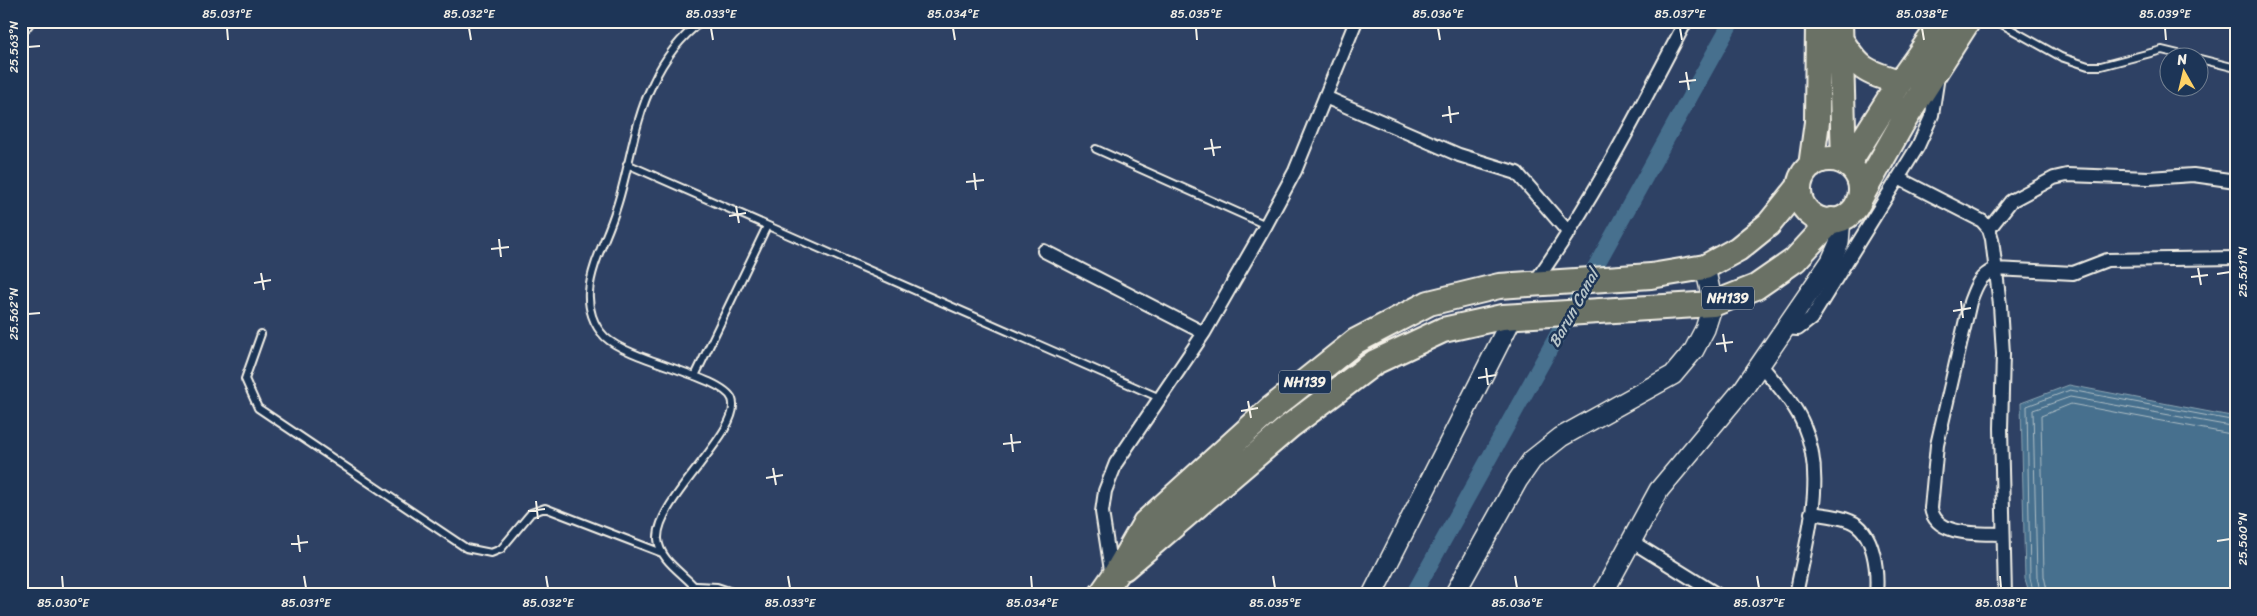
<svg xmlns="http://www.w3.org/2000/svg" width="2257" height="616" font-family="Sriracha,sans-serif">
	<style>
		.water { fill: #46708e; stroke: #8ca4b2 }
		.lines { fill: none; stroke-linecap: round; stroke-linejoin: round }
		.shore { stroke: #aebdc4; stroke-width: 1 }
		.canal { stroke: #46708e; stroke-width: 16 }
		.lane-casing { stroke: #f4f1e8; stroke-width: 10 }
		.street-casing { stroke: #f4f1e8; stroke-width: 16 }
		.secondary-casing { stroke: #f4f1e8; stroke-width: 22 }
		.highway-casing { stroke: #f4f1e8; stroke-width: 28 }
		.lane { stroke: #1d3557; stroke-width: 6 }
		.street { stroke: #1d3557; stroke-width: 12 }
		.secondary { stroke: #1d3557; stroke-width: 19 }
		.highway { stroke: #6b7165; stroke-width: 24 }
		.ticks { fill: none; stroke: #f4f1e8; stroke-width: 2 }
		.labels { text-anchor: middle; stroke-width: 5; stroke-linejoin: round; paint-order: stroke }
		.shield { fill: #1d3557; stroke: #b4b9bc; stroke-width: 1 }
		.shield-label { font-size: 14px; font-weight: bold; fill: #f4f1e8 }
		.water-label { font-size: 16px; font-style: italic; fill: #b7c4c8; stroke: #1d3557 }
		.neatline { fill: none; stroke: #f4f1e8; stroke-width: 2 }
		.ticks-label { font-size: 12px; text-anchor: middle; fill: #f4f1e8 }
	</style>
	<rect width="100%" height="100%" fill="#2e4164"/>
	<filter id="ink" filterUnits="userSpaceOnUse"><feTurbulence type="fractalNoise" baseFrequency=".02" numOctaves="2"/><feDisplacementMap in="SourceGraphic" scale="10" xChannelSelector="R" yChannelSelector="G"/><feConvolveMatrix kernelMatrix="1 2 1 2 8 2 1 2 1" color-interpolation-filters="sRGB"/></filter>
	<g filter="url(#ink)">
		<path class="water" d="M2069,385L2236,417V595H2030L2025,579L2021,403Z"/>
		<g class="lines">
			<path class="shore" d="M2034,595L2030,578L2027,406L2070,390L2236,421
				M2041,595L2037,577L2033,410L2070,397L2236,427
				M2048,595L2044,576L2041,416L2071,404L2236,435"/>
			<path class="canal" d="M1413,595L1732,21"/>
			<g class="lane-casing">
				<path id="lane" d="M1996,21L2061,57L2088,66H2101L2162,50L2195,58
					M2200,59L2236,68
					M1096,149L1266,225
					M627,164L1160,398
					M261,334L245,379L258,408L466,548L491,553L501,549L531,513L545,508L662,553
					M695,376L767,226
					M696,586L717,587L741,595
					M701,595C690,576 660,564 658,539C656,499 744,430 732,399C722,376 630,361 605,337C593,325 588,308 589,292C591,264 608,236 616,209C630,167 633,123 653,83C664,59 681,37 702,21"/>
			</g>
			<g class="street-casing">
				<path id="street" d="M21,30L28,21
					M1325,97L1459,155L1517,173L1569,233
					M1898,178L1982,221L1989,229L1992,239L2000,305L2003,354L2001,428L2005,595
					M1989,229L2011,201L2054,178L2067,175L2149,178L2193,175L2236,181
					M1044,251L1204,333
					M1534,283C1593,202 1639,110 1686,21
					M1784,328L1798,329L1811,319L1918,146L1932,115L1938,76
					M1760,364C1775,383 1795,403 1804,426C1827,479 1806,541 1796,595
					M1811,513C1824,515 1839,516 1850,521C1875,531 1878,572 1876,595
					M2003,534C1980,533 1935,537 1931,508L1937,445L1970,302C1976,286 1979,276 1995,269L2073,273L2107,260L2236,258
					M1631,541L1718,595
					M1112,577L1102,512L1105,491L1116,463L1204,333L1266,225L1295,171L1356,21"/>
			</g>
			<g class="secondary-casing">
				<path id="secondary" d="M1372,595L1513,316
					M1454,595L1518,480L1532,460L1561,437L1673,375L1694,350L1705,329L1713,304L1705,267
					M1602,595L1659,490L1744,388L1831,261L1839,243L1841,218"/>
			</g>
			<g class="highway-casing">
				<path id="highway" d="M1840,21L1844,162
					M1839,37C1859,69 1864,72 1900,82
					M1799 190a31 31 0 1 1 62 0a31 31 0 1 1-62 0Z
					M1848,164L1900,82L1943,21
					M1811,166L1817,122L1818,21
					M1859,200L1903,122L1968,21
					M1124,568L1290,426L1375,362L1443,330L1502,317L1713,304L1756,287L1795,260L1832,220
					M1101,595L1115,575L1145,523L1272,408L1356,341L1429,303L1499,286L1651,276L1705,267L1738,249L1769,224L1798,188"/>
			</g>
			<use href="#lane" class="lane"/>
			<use href="#street" class="street"/>
			<use href="#secondary" class="secondary"/>
			<use href="#highway" class="highway"/>
		</g>
	</g>
	<path class="ticks" d="M227,28L228,40M469,28L471,40M711,28L713,40M953,28L955,40M1196,28L1197,40M1438,28L1440,40M1680,28L1682,40M1922,28L1924,40M2165,28L2166,40M28,47L40,46M1686,72L1689,90M1679,82L1696,80M1449,106L1451,123M1442,116L1459,113M1211,139L1214,156M1204,149L1221,147M974,173L976,190M966,182L984,180M736,206L739,223M729,216L746,213M499,239L501,257M491,249L509,247M2198,268L2201,285M261,273L264,290M2217,274L2230,272M2191,277L2208,275M254,283L271,280M1961,301L1963,318M1953,311L1971,308M28,314L40,313M1723,334L1726,352M1716,344L1733,342M1486,368L1488,385M1478,378L1496,375M1248,401L1251,418M1241,411L1258,408M1011,434L1013,452M1003,444L1021,442M773,468L776,485M766,478L783,475M536,501L538,519M528,511L545,509M298,535L300,552M2217,541L2230,539M291,544L308,542M62,576L63,588M304,576L306,588M546,576L548,588M788,576L790,588M1031,576L1032,588M1273,576L1275,588M1515,576L1517,588M1757,576L1759,588M2000,576L2001,588"/>
	<g class="labels">
		<g class="shield">
			<rect x="1702" y="286.5" width="52" height="23" rx="4"/>
			<rect x="1279" y="370.5" width="52" height="23" rx="4"/>
		</g>
		<g class="shield-label">
			<text x="1728" y="303">NH139</text>
			<text x="1305" y="387">NH139</text>
		</g>
		<g class="water-label">
			<text transform="translate(1573 308) rotate(-61)" y="6">Barun Canal</text>
		</g>
	</g>
	<rect width="2257" height="616" fill="none" stroke="#1d3557" stroke-width="55"/>
	<g transform="translate(2184 72) rotate(352)"><circle r="24" fill="#1d3557" stroke="#738091"/>
	<path d="M0-4L9 19L0 12L-9 19Z" fill="#ffd166"/>
	<text y="-8" font-size="14" font-weight="bold" text-anchor="middle" fill="#f4f1e8">N</text>
	</g>
	<rect x="28" y="28" width="2202" height="560" class="neatline"/>
	<g class="ticks-label">
		<text x="227" y="18">85.031°E</text>
		<text x="469" y="18">85.032°E</text>
		<text x="711" y="18">85.033°E</text>
		<text x="953" y="18">85.034°E</text>
		<text x="1196" y="18">85.035°E</text>
		<text x="1438" y="18">85.036°E</text>
		<text x="1680" y="18">85.037°E</text>
		<text x="1922" y="18">85.038°E</text>
		<text x="2165" y="18">85.039°E</text>
		<text transform="translate(14 47) rotate(-90)" y="4">25.563°N</text>
		<text transform="translate(2243 272) rotate(-90)" y="4">25.561°N</text>
		<text transform="translate(14 314) rotate(-90)" y="4">25.562°N</text>
		<text transform="translate(2243 539) rotate(-90)" y="4">25.560°N</text>
		<text x="63" y="607">85.030°E</text>
		<text x="306" y="607">85.031°E</text>
		<text x="548" y="607">85.032°E</text>
		<text x="790" y="607">85.033°E</text>
		<text x="1032" y="607">85.034°E</text>
		<text x="1275" y="607">85.035°E</text>
		<text x="1517" y="607">85.036°E</text>
		<text x="1759" y="607">85.037°E</text>
		<text x="2001" y="607">85.038°E</text>
	</g>
</svg>
